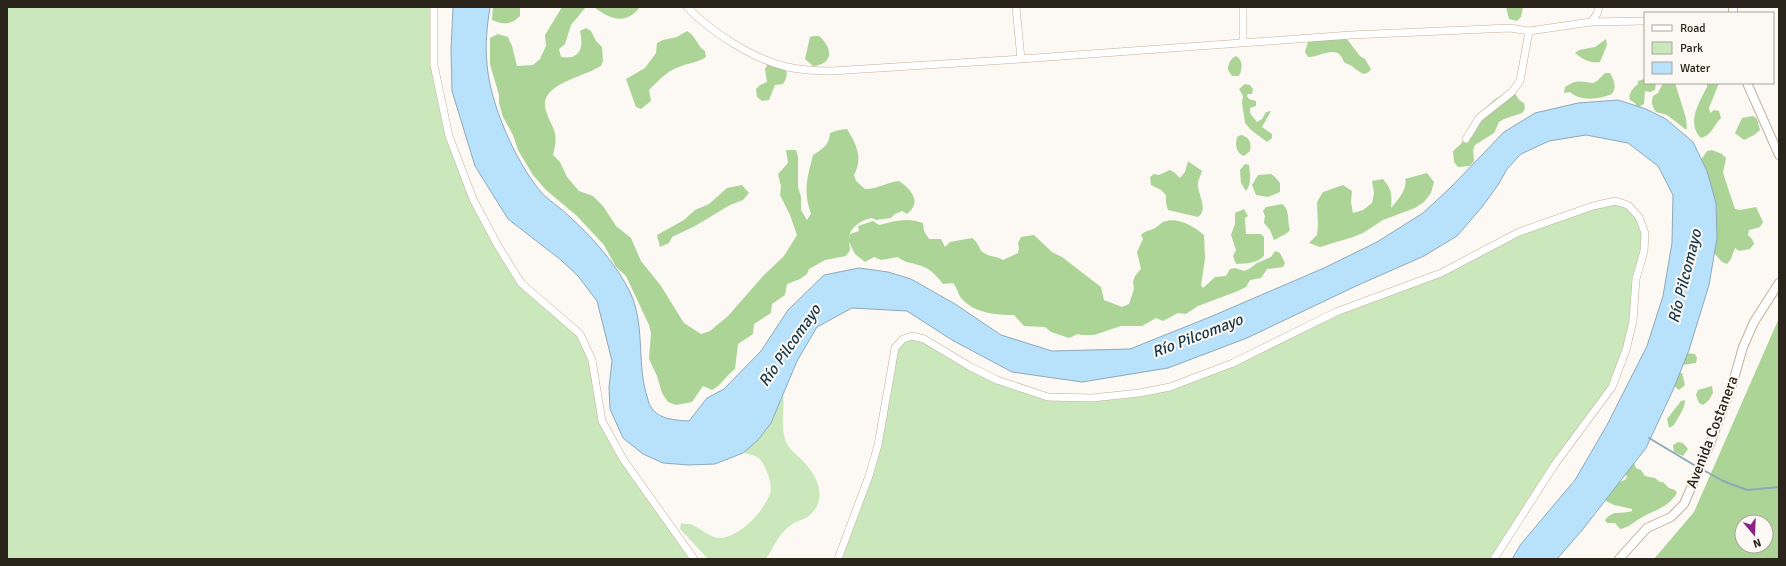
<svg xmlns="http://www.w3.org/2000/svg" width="1786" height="566" font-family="Signika,sans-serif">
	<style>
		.green { fill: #cbe8bd }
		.forest { fill: #abd496; fill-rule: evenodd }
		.water { fill: #b8e2fc; stroke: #8ea9b8 }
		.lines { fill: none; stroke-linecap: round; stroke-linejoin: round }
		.stream { stroke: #8ea9b8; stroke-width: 2 }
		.minor-casing { stroke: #c4b09b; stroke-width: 8 }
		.tertiary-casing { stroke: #c4b09b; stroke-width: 10 }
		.minor { stroke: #fff; stroke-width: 7 }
		.tertiary { stroke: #fff; stroke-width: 8 }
		.labels { text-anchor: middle; stroke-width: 4; stroke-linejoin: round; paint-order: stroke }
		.street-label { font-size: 15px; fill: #2b241b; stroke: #fcf8f3 }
		.water-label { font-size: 16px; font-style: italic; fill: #17384a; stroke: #fcf8f3 }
	</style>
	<rect width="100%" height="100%" fill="#fcf8f3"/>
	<path class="green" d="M7,7H434V65L449,136L473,199L521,283L580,334L587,347L598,406L623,459L694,559H7Z
		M1615,201L1628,205L1645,233L1633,320L1612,387L1494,559H838L869,476L895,348L912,336L969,366L1047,397L1139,393L1206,373L1336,312L1415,284L1496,244Z
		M783,393C785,409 780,427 786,442C789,449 796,454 802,460C816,474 828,496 812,513C806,520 798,520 791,525C779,533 774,547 766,559H708L680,529L681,523C684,524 687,524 690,524C700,527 710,539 721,538C742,535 762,513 770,494C773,486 767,469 762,462C759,456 750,454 743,453L758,440L771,423Z"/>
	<path class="forest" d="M493,7H520V16C511,25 504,25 492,20Z
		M562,7H586L571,25L565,44L559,49L561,57C580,60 584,48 580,31L586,28L591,31L596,41L602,47L603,61L601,66C587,74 570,78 556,87C536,101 548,114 554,130C557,138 555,147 553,155L560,162L567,177L579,191L593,196L603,206L616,226L631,238L641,261L661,286L684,323L701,334L710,331L728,316L764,275L784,256L797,235L790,215L780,195L781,186L778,174L788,163L786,150H796L798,157V187L801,197V210L807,220L811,214C803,190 807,179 813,155C823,149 829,145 830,133L839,130L847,129C857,145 863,158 854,175L856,181L865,189C878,189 887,182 899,181C912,190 922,202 907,214L902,211L895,214L891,218L876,220L872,218C861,220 849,228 849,239L850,234L859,231L858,226L873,221L879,225C894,221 908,217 923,223L924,231L929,239H941L945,247L950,242L972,238C980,244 979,251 984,253C990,257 997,256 1003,260L1018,253L1019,248L1018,243L1021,237L1034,235L1052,252L1062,257L1101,287L1104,300L1122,307L1129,304L1134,289L1133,282L1135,276L1141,269L1137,252L1143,239L1141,235C1146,230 1149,231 1155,228C1158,226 1160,224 1163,222C1176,216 1194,226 1204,235L1205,259L1201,285L1203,288L1215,277L1226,276L1230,269L1235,268L1244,271L1249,269L1257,263L1271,257L1275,251L1280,253L1285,263L1283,267L1267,269L1261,278L1250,280L1246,287L1238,291L1198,306L1186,314L1178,313L1163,321L1156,318L1142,326H1121L1094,335H1082L1078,334L1069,338L1051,332L1045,327L1024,326L1014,315C995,315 975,313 962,299C957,294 958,288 953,283L943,284C937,276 929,267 918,265C910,262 905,263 898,257L881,260L874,257L865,262L855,254L849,242L850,250L846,256L825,260L809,269L807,274L800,279L787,284L785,295L772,304L771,313L754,324L753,334L738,344L735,369C725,376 723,384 712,390L703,386L692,402L676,405L668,402L662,393L657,376L649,359L651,333L649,325L626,276L616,267L604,245L577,216L546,190L533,175L518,150L513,135L503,117L499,103V95L490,64V38L498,34L508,37L512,46L517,66L533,65L540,59L546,46L545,35Z
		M594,7H640C625,26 610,19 594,7Z
		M1506,7H1523L1521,17L1517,21L1509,19Z
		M687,31C697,37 696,45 705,51L706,57C697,63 688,63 679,67C667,71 658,81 649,90L651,101L641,109L636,107L626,79L645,68L656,53L657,43L663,40L677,37Z
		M814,36H819C833,48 834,64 813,66L805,59L810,37Z
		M1346,38L1360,56L1365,59L1371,69L1369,72L1364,74C1356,71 1353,65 1345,63C1343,61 1342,57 1340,55C1333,47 1316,58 1308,57L1305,52L1308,42L1314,39Z
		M1606,39L1607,45L1600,62C1591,64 1582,59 1575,53L1579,50L1595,47Z
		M1236,56C1244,61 1242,69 1239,76H1232L1228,70C1228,64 1230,59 1236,56Z
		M768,64L783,65C788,72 788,76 783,84L775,85L769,100L762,101L757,97L756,89L760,85L767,82L765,69Z
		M1605,73H1610C1614,81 1617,86 1612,94C1600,99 1581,102 1570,92L1564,93L1565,87C1578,79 1579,82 1593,83L1597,81Z
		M1645,79V83H1656L1655,90L1650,92L1645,91L1644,104L1637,108L1635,103L1630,100C1628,93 1633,88 1638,84V81Z
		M1663,83H1675L1686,118L1687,129H1685L1667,115L1656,112C1652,106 1651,103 1653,96L1658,93Z
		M1707,83H1719L1709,108L1710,113L1714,110L1719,111L1721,118C1714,125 1711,136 1701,138C1686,123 1699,103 1707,87Z
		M1245,84L1250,85L1253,89L1252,94H1248L1247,96L1249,99L1256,101V106L1250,108V113L1257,122L1262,119L1266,112L1271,111L1262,127L1272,134V138L1267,142L1251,130L1245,123L1242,103L1243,96L1239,89Z
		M1508,91H1514L1519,100L1524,103L1525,109L1522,113L1504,119L1499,122L1494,133L1475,145L1473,150L1474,161L1470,166L1458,167L1454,162L1453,151L1461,144L1474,119L1494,100Z
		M1753,116L1757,119L1760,130L1754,135L1744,140L1735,133L1742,118Z
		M1242,135C1251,139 1251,143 1250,151L1244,156C1236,153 1234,143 1238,136Z
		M1712,150L1722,154L1726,158L1723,173L1735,209L1740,210L1756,207L1763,222L1760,227L1749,230L1748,235L1752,239L1754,244L1750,249L1739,251L1735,248L1731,259L1727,264L1722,262L1714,253L1701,160L1707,151Z
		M1188,161L1202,171C1201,175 1198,180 1198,184C1197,193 1209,209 1198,217L1168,210L1166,203V195L1161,190L1151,185L1150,177L1154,174L1159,175L1170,170L1175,173L1180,178L1185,172Z
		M1245,164L1249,165C1250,174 1252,184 1246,191L1241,183L1240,170Z
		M1427,173L1434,182L1431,193L1424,202L1415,208L1383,220L1363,233L1353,237L1320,247L1309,243L1317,235L1318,225L1317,202L1323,192L1343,185L1352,191L1351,202L1353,213L1363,210L1372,203L1374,193L1372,181L1383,179C1392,190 1392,194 1391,208C1397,201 1408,189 1405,179Z
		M1271,174L1274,176L1280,183V192L1268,197L1256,195L1252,185L1258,175Z
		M742,185L749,193L743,200L730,205L695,226L672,237L669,243L660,247L657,235L684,220L695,210L709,204L727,188Z
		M1282,204C1290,209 1287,221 1290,230C1287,234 1278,238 1274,240L1270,230L1264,223L1265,216L1263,211L1266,207Z
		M1244,209L1248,216L1245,218L1246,234H1261L1264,237V256C1256,264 1246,263 1236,264L1233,256L1236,250L1231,235L1235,224V213Z
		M1779,318V559H1654L1694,512ZM1742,522H1766V546H1742Z
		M1686,353L1695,354L1697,358L1696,363L1683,365L1680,368Z
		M1677,373H1682L1685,385L1679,390L1669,382Z
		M1712,386L1713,393L1709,400L1703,405L1699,403L1696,395L1698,390Z
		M1685,400C1685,409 1678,417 1674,425L1669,428L1667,419L1681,401Z
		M1678,442L1683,443L1688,449L1683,456L1674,452L1673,445Z
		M1633,460L1636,468L1641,470L1645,476L1655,478L1660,482H1663L1669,488L1675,490L1677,493C1668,507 1658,509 1644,516C1636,520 1629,528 1620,529L1615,523H1607L1605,520C1614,509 1620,515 1632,511V509L1614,505L1604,500L1602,494L1607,486L1625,480L1627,477L1624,472Z"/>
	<path class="water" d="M453,7H490C487,26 485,45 487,64C490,104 515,160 540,191C548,200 561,208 570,217C593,238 616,264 630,292C645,324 637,360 646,393C648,397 648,404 651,407C659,420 676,420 689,421L707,398L724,389L761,351L788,310L824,275L859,268L888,272L911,279L955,304L1001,335L1052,351L1130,349L1210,317L1324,268L1377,242L1423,213L1451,187L1504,132L1535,113L1578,103L1618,100L1646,109L1666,119L1693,142L1707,171L1716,203L1717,238L1709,285L1689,350L1673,390L1646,448L1583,529L1557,559H1512L1521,544L1575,480L1607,425L1647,346L1663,296L1672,243L1673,195L1658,166L1628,143L1586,135L1549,141L1521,154L1507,169L1498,185L1482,207L1457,236L1424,256L1356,286L1247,338L1168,368L1082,382L1012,372L952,340L907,311L852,308L817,327L797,361L771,423L758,440L743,453L715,464L689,465L663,463L643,454L623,438L610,409L609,387L612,361L597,301L578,276L561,260L508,219L475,166L452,91L451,50Z"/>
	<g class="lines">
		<path class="stream" d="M1649,438L1694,465
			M1705,471L1723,481L1747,490L1779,487"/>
		<g class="minor-casing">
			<path id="minor" d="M434,7V65L449,136L473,199L498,246L521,283L580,334L592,360L602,421L623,459L694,559
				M687,7C711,32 753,59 787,67C802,70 816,71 831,71L1021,59L1351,35L1510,28L1529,31L1591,22L1645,21
				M1016,7L1021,59
				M1591,22L1597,14L1599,7
				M1243,42V7
				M1466,139L1479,118L1512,92L1520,81L1529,31
				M838,559L869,476L878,445L895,348L903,339L912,336L924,339L969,366L997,380L1048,397L1092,398L1139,393L1170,387L1233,363L1336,312L1441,273L1519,232L1593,206L1615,201L1628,205L1639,217L1645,233L1644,251L1636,279L1633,321L1626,350L1612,387L1555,464L1494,559"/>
		</g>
		<g class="tertiary-casing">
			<path id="tertiary" d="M1733,13V7
				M1747,83L1779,155
				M1619,559L1647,528L1671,517L1684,504L1710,444L1733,382L1743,347L1754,322L1779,283"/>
		</g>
		<use href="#minor" class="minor"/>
		<use href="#tertiary" class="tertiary"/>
	</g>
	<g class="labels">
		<g class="street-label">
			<text transform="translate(1712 432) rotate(-69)" y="5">Avenida Costanera</text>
		</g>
		<g class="water-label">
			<text transform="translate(1684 276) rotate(-76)" y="6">Río Pilcomayo</text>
			<text transform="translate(1197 335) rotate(-21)" y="6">Río Pilcomayo</text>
			<text transform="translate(789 345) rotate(-55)" y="6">Río Pilcomayo</text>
		</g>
	</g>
	<rect width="1786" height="566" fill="none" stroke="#2b241b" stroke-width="16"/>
	<rect x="1644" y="12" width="130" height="72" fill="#fcf8f3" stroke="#a8a39d"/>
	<rect x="1652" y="25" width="20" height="6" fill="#ffffff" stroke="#a8a39d"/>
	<text x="1680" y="32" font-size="12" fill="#2b241b">Road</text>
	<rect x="1652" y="42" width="20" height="12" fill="#cbe8bd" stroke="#a8a39d"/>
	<text x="1680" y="52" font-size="12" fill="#2b241b">Park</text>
	<rect x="1652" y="62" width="20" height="12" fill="#b8e2fc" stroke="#a8a39d"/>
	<text x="1680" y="72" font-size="12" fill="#2b241b">Water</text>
	<g transform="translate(1754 534) rotate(161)"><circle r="19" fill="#fcf8f3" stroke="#a8a39d"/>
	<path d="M0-3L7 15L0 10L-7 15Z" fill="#8c2185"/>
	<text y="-6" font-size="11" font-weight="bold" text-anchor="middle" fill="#2b241b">N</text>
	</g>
</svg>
